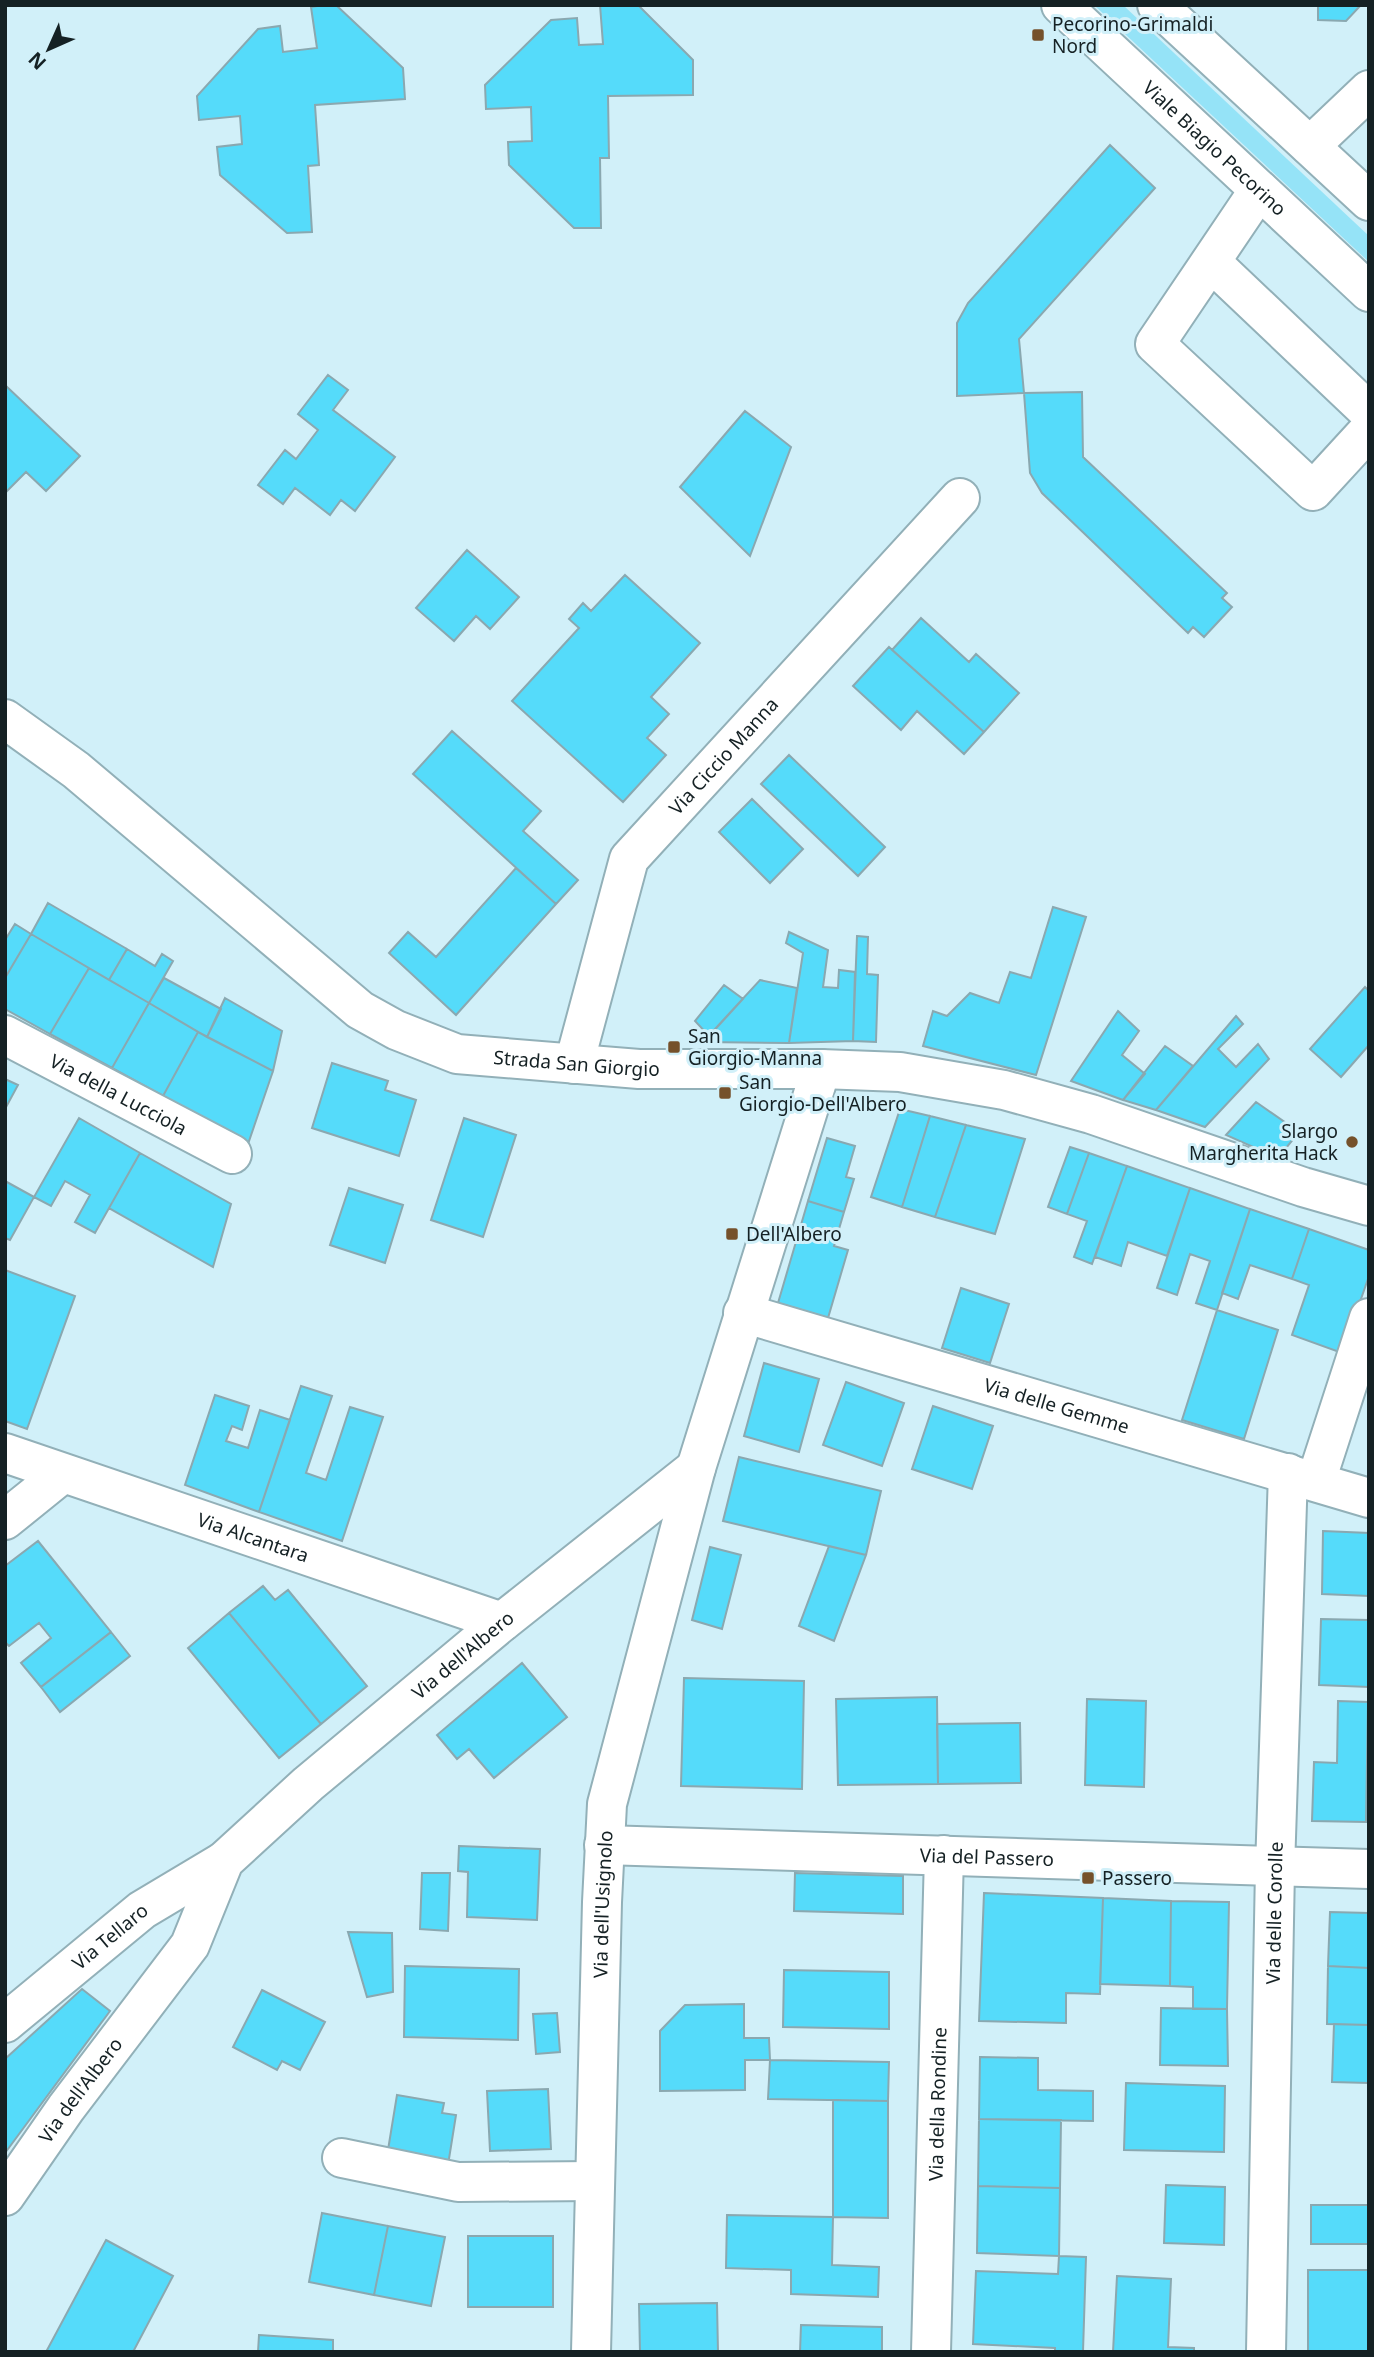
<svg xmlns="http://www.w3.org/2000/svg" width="1374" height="2357" font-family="'Noto Sans',sans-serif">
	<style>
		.green { fill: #95e3f7 }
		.building { fill: #55dbfa; stroke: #8aa8b0; stroke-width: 2 }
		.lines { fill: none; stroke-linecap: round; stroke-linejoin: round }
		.street-casing { stroke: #92b0b8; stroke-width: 42 }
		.secondary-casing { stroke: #92b0b8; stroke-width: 42 }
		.street { stroke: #fff; stroke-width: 38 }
		.secondary { stroke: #fff; stroke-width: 38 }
		.poi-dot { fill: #75512b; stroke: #d1f0f9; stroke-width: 2.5 }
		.labels { text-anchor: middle; stroke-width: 6; stroke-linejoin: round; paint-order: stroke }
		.poi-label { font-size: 19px; fill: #152124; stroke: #d1f0f9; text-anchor: start }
		.street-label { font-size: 19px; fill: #152124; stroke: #d1f0f9 }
	</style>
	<rect width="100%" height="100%" fill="#d1f0f9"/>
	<path class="green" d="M1094,5H1123L1369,236V262Z"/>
	<path class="building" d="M324,5H336L403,68L405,99L315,105L319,165L308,166L312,232L287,233L220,175L217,147L242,144L240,116L199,120L197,96L258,29L280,26L283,52L317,48L311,7Z
		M600,5H638L693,60V95L608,96L609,158H600L601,228H574L509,165L508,142L532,141L531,107L486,109L485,85L551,20L577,18L579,45L603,44Z
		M1318,5H1361L1346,21L1318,20Z
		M1110,145L1155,188L1019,339L1024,393L957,396V323L968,303Z
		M328,375L348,390L333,410L395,457L355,511L341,500L330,515L295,488L283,504L258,485L285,450L296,459L318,430L298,414Z
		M5,385L80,456L46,491L26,472L5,493Z
		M1082,392L1083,457L1227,593L1222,598L1232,607L1204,637L1193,627L1188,633L1042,493L1030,473L1024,393Z
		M745,411L791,447L750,556L680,487Z
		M467,550L519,597L490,629L476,616L454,641L416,608Z
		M625,575L700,643L651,697L669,714L647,738L666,755L623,802L512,701L579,628L569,619L583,603L591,611Z
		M921,618L969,662L976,654L1019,693L984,732L892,650Z
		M889,647L984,732L964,754L917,711L901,730L853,686Z
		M452,731L541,811L523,831L578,880L556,904L413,774Z
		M789,755L885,847L858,876L761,784Z
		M752,799L803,849L770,883L719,832Z
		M516,868L556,904L456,1015L389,953L408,932L436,957Z
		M48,903L127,949L109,980L31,934Z
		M1053,907L1086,917L1036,1075L923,1046L933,1011L947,1016L970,993L999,1003L1010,972L1031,978Z
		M15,924L31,934L5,978V940Z
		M789,932L828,950L823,987L838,988L839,970L855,972L853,1041L789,1043L803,953L786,943Z
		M31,934L89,968L50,1034L5,1009V978Z
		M857,936L868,937L867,974L878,975L876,1042L853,1041Z
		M127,949L155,966L162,954L173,961L149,1003L109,980Z
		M89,968L149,1003L112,1068L50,1034Z
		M164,978L221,1009L207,1037L149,1003Z
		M760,980L797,988L789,1043L703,1042Z
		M724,985L743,999L709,1036L695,1021Z
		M1365,987L1369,991V1045L1341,1077L1310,1049Z
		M225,998L282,1031L273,1071L207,1037Z
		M149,1003L198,1032L163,1096L112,1068Z
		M1118,1011L1139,1031L1122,1055L1145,1074L1123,1100L1071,1081Z
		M1236,1016L1243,1024L1218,1049L1236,1067L1258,1044L1269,1059L1205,1127L1156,1110Z
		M198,1032L273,1071L248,1144L163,1096Z
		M1165,1046L1193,1066L1156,1110L1123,1100Z
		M332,1063L388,1081L385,1090L416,1100L399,1156L312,1128Z
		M5,1079L18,1085L5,1109Z
		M1256,1102L1299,1132L1278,1158L1226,1135Z
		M900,1109L930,1116L902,1207L871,1197Z
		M930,1116L966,1125L935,1217L902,1207Z
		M79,1118L140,1153L95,1233L75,1222L90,1195L65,1181L51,1206L34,1197Z
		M464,1118L516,1135L483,1237L431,1220Z
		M966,1125L1025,1139L995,1234L935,1217Z
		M827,1138L855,1146L846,1177L854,1179L844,1212L808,1201Z
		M1070,1147L1089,1153L1067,1214L1048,1207Z
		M140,1153L231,1204L213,1267L109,1208Z
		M1089,1153L1127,1166L1092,1264L1074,1257L1087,1221L1067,1214Z
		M1127,1166L1190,1188L1167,1256L1128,1242L1121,1266L1095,1257Z
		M5,1181L34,1197L10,1240L5,1238Z
		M349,1188L403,1205L385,1263L330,1245Z
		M1190,1188L1250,1209L1217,1310L1196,1303L1210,1261L1190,1254L1177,1295L1157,1288Z
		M808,1201L844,1212L834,1246L848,1250L828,1318L778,1303Z
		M1250,1209L1309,1229L1292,1279L1250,1265L1238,1299L1222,1293Z
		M1309,1229L1369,1250V1276L1342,1353L1292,1335L1309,1285L1292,1279Z
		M5,1270L75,1296L27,1429L5,1421Z
		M961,1288L1009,1304L990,1363L942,1348Z
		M1217,1310L1278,1330L1244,1439L1182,1420Z
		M764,1363L819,1379L799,1452L744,1436Z
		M846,1382L904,1403L882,1466L823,1445Z
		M301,1386L332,1396L306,1473L326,1480L350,1407L383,1417L342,1541L259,1512Z
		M215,1395L249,1406L242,1430L232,1426L226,1441L248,1448L260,1410L290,1420L259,1512L185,1485Z
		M933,1406L993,1426L972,1489L912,1469Z
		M739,1457L881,1491L866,1555L723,1521Z
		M1323,1531L1369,1533V1596L1322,1594Z
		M38,1541L111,1632L41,1687L21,1663L51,1638L39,1623L9,1646L5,1642V1566Z
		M829,1546L866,1555L834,1641L799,1626Z
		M710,1547L741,1555L722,1629L692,1620Z
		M263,1586L275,1600L288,1590L367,1686L321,1724L229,1613Z
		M229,1613L321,1724L279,1758L188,1648Z
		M1321,1619L1369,1620V1687L1319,1685Z
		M111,1632L130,1656L60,1712L41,1687Z
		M522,1663L567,1717L494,1778L469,1749L457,1759L437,1735Z
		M684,1678L804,1681L802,1789L681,1786Z
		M937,1697L938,1784L838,1785L836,1699Z
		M1087,1699L1146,1701L1144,1787L1085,1785Z
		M1338,1701L1368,1702L1366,1822L1312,1821L1314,1762L1337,1763Z
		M1368,1702H1369V1822H1366Z
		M1020,1723L1021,1783L938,1784L937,1724Z
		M459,1846L540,1849L537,1920L467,1917L468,1872L458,1871Z
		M422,1873H450L448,1931L420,1929Z
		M795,1873L903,1876V1914L794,1911Z
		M984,1893L1103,1898L1100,1994L1066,1993V2023L979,2021Z
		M1103,1898L1171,1901L1170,1986L1100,1984Z
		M1171,1901L1229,1902L1227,2009H1193V1987L1170,1986Z
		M1330,1912L1369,1913V1968L1328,1966Z
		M348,1932L392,1933L393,1992L367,1997Z
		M405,1966L519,1969L518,2040L404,2037Z
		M1328,1966L1369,1968V2025L1327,2024Z
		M784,1970L889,1972V2029L783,2027Z
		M82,1989L110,2011L5,2153V2059Z
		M262,1990L325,2022L300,2070L282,2061L277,2070L233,2047Z
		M744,2004V2038H769L770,2060H745V2090L660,2091V2031L685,2005Z
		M1161,2008L1227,2009L1228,2066L1160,2065Z
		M557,2013L560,2052L536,2054L533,2014Z
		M1334,2024L1369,2025V2083L1332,2082Z
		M980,2057L1038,2058V2090L1093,2091V2121L979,2119Z
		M770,2060L889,2062L888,2101L768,2099Z
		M1126,2083L1225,2086L1224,2152L1124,2150Z
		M548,2089L551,2149L490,2151L487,2091Z
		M397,2095L444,2103L442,2113L456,2115L448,2165L387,2156Z
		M833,2100L888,2101V2218L833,2217Z
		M979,2119L1061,2120L1060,2188L978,2186Z
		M1166,2185L1225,2187L1224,2245L1164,2243Z
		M978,2186L1060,2188L1059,2256L977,2253Z
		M1311,2205H1369V2244H1311Z
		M322,2213L388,2226L374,2295L309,2282Z
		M727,2215L833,2217L832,2265L879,2267L878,2297L791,2294V2270L726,2268Z
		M388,2226L445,2237L431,2306L374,2295Z
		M468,2236H553V2307H468Z
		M106,2240L173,2276L133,2352H46Z
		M1059,2256L1086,2257L1083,2352H1055V2348L973,2344L976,2271L1058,2274Z
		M1308,2270H1369V2352H1308Z
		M1117,2276L1171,2279L1168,2347L1194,2348V2352H1113Z
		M717,2303L718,2352H640L639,2304Z
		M801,2325L882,2327V2352H800Z
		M259,2335L333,2340V2352H258Z"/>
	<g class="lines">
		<g class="street-casing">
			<g id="street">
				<path d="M1310,146L1369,90"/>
				<path d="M1259,190L1155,344L1313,491L1369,430"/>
				<path d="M1211,262L1369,412"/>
				<path id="s1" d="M5,1035L232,1154"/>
				<path id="s2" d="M574,1064L629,859L960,498"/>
				<path id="s3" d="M743,1313L1369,1498"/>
				<path id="s4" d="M5,1453L502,1622"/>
				<path d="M1316,1481L1369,1318"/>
				<path d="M5,1520L62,1474"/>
				<path id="s5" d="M604,1845L1369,1869"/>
				<path id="s6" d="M5,2023L142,1910L224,1861"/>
				<path d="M342,2158L458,2182L595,2181"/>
				<path id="s7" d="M5,2196L66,2108L190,1945L224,1861L308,1784L502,1622L696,1468"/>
				<path id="s8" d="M591,2352L602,1902L607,1804L696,1468L821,1069"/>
				<path id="s9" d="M931,2352L944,1855"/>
				<path id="s10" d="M1266,2352L1275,1868L1288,1473"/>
			</g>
		</g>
		<g class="secondary-casing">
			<g id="secondary">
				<path id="s11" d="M1061,5L1369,292"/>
				<path d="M1157,5L1369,201"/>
				<path id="s12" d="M5,719L76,770L360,1010L396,1030L457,1054L639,1069H821L900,1072L1004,1090L1091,1114L1303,1187L1369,1206"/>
			</g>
		</g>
		<use href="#street" class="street"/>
		<use href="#secondary" class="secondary"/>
	</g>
	<g class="poi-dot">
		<rect x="1031" y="28" width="14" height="14" rx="3.5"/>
		<rect x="667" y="1040" width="14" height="14" rx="3.5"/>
		<rect x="718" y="1086" width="14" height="14" rx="3.5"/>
		<circle cx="1352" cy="1142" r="7"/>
		<rect x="725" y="1227" width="14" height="14" rx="3.5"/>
		<rect x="1081" y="1871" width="14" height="14" rx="3.5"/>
	</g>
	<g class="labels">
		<g class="poi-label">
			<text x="1052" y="31">Pecorino-Grimaldi<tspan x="1052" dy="22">Nord</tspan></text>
			<text x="688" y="1043">San<tspan x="688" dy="22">Giorgio-Manna</tspan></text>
			<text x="739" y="1089">San<tspan x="739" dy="22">Giorgio-Dell'Albero</tspan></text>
			<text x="1338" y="1138" text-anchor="end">Slargo<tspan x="1338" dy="22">Margherita Hack</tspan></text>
			<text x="746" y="1241">Dell'Albero</text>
			<text x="1102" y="1885">Passero</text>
		</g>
		<g class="street-label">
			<text dy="7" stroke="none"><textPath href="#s11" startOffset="210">Viale Biagio Pecorino</textPath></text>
			<text dy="7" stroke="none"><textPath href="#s2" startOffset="352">Via Ciccio Manna</textPath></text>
			<text dy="7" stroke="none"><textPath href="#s12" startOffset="686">Strada San Giorgio</textPath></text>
			<text dy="7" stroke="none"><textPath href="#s1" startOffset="128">Via della Lucciola</textPath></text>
			<text dy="7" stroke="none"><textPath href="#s3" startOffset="327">Via delle Gemme</textPath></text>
			<text dy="7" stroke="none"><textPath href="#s4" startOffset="262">Via Alcantara</textPath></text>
			<text dy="7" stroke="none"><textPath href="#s7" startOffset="718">Via dell'Albero</textPath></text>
			<text dy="7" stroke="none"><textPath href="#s5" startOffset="383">Via del Passero</textPath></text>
			<text dy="7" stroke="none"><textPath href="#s8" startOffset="448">Via dell'Usignolo</textPath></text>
			<text dy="7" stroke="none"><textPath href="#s10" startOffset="439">Via delle Corolle</textPath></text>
			<text dy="7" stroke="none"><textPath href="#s6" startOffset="136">Via Tellaro</textPath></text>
			<text dy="7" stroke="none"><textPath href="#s7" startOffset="130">Via dell'Albero</textPath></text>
			<text dy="7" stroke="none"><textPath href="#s9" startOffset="248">Via della Rondine</textPath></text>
		</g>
	</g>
	<rect width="1374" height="2357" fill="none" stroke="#152124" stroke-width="14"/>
	<g transform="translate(49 49) rotate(225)" stroke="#d1f0f9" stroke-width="5" paint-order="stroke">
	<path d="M0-5L12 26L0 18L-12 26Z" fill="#152124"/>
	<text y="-10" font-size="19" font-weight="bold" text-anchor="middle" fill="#152124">N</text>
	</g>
</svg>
